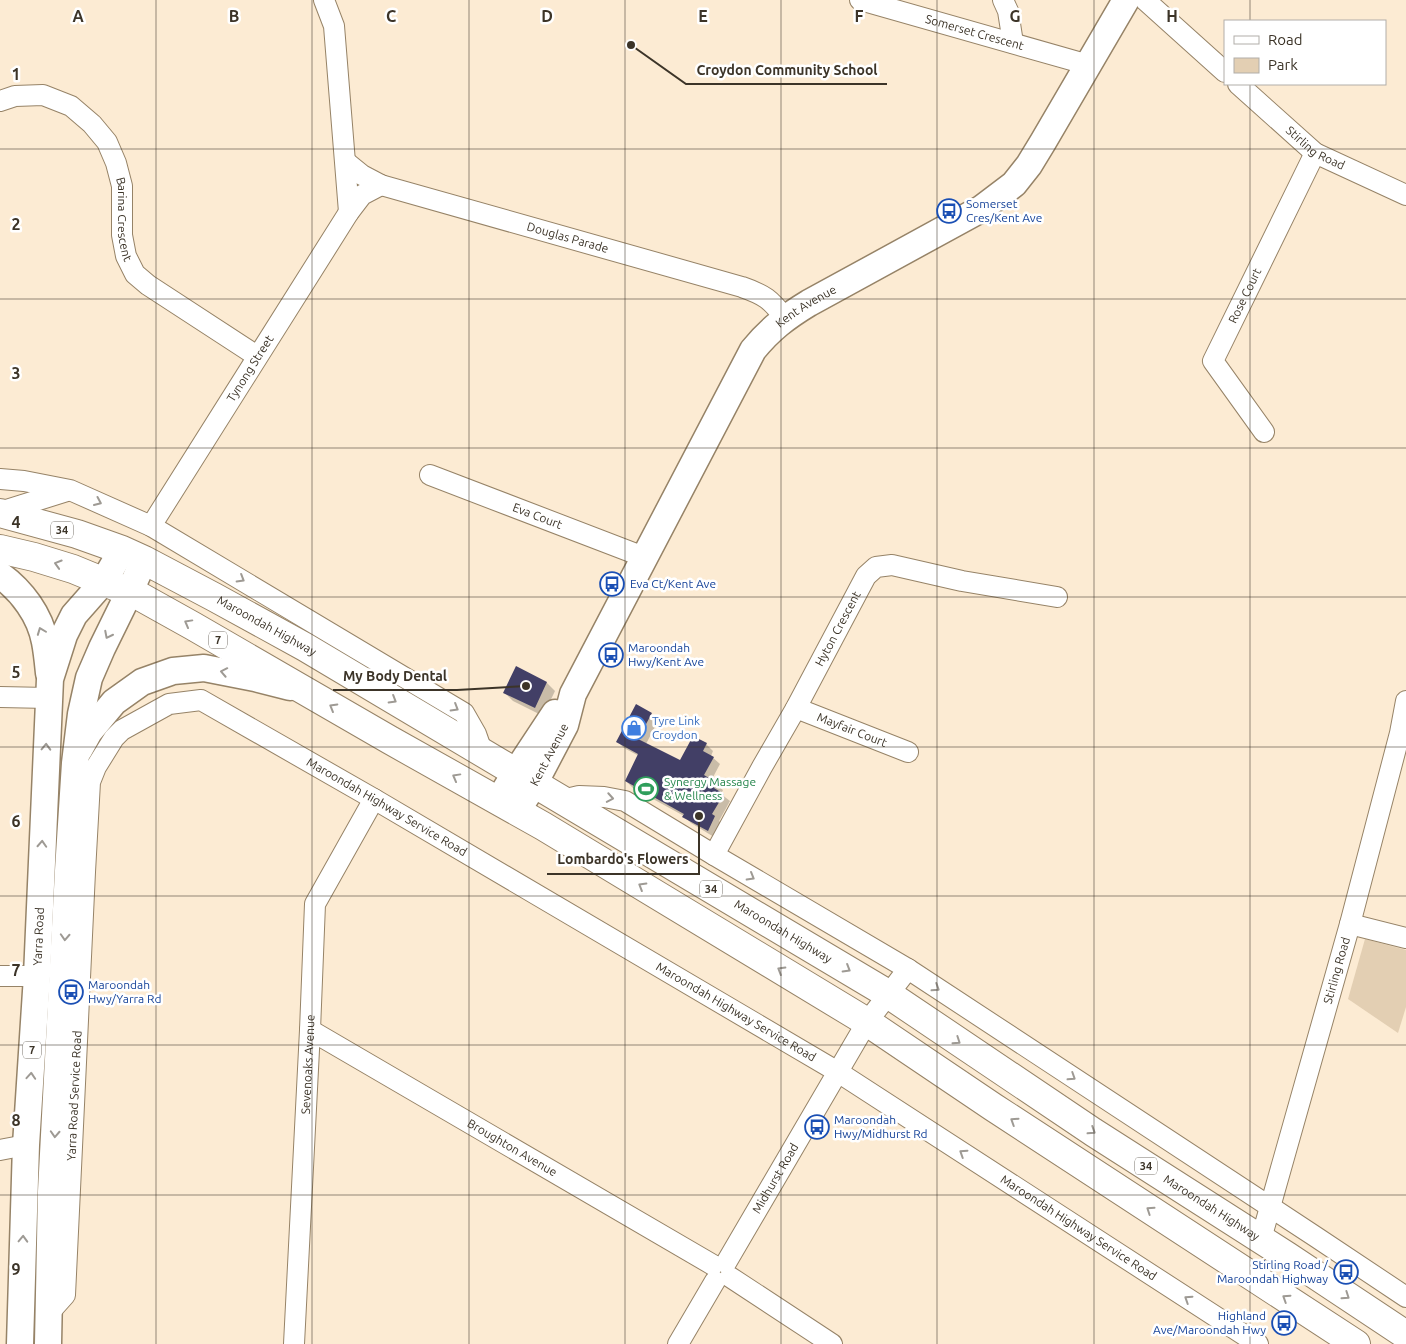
<svg xmlns="http://www.w3.org/2000/svg" width="1406" height="1344" font-family="Ubuntu,sans-serif">
	<style>
		.green { fill: #e3cfb3 }
		.shadow { fill: #0003 }
		.building { fill: #423f66 }
		.lines { fill: none; stroke-linecap: round; stroke-linejoin: round }
		.minor-casing { stroke: #968367; stroke-width: 22 }
		.major-casing { stroke: #968367; stroke-width: 29 }
		.highway-casing { stroke: #968367; stroke-width: 30 }
		.minor { stroke: #fff; stroke-width: 20 }
		.major { stroke: #fff; stroke-width: 26 }
		.highway { stroke: #fff; stroke-width: 28 }
		.oneway { stroke: #9e9a94 }
		.grid { fill: none; stroke: #3c3428; stroke-width: 1; stroke-opacity: 0.55 }
		.labels { text-anchor: middle; stroke-width: 5; stroke-linejoin: round; paint-order: stroke }
		.shield { fill: #fff; stroke: #767168; stroke-width: 1 }
		.shield-label { font-size: 11px; font-weight: bold; fill: #3c3428 }
		.street-label { font-size: 12px; fill: #3c3428; stroke: #fff }
		.transit-label { font-size: 12px; fill: #164399; stroke: #fff; text-anchor: start }
		.shop-label { font-size: 12px; fill: #366cbe; stroke: #fff; text-anchor: start }
		.leisure-label { font-size: 12px; fill: #27864d; stroke: #fff; text-anchor: start }
		.grid-label { font-size: 16px; text-anchor: middle; font-weight: bold; fill: #3c3428; stroke: #fff; stroke-width: 5; stroke-linejoin: round; paint-order: stroke }
		.leader { fill: none; stroke: #3c3428; stroke-width: 2 }
		.callout-dot { fill: #3c3428; stroke: #fff; stroke-width: 2 }
		.callout-label { font-size: 14px; text-anchor: middle; font-weight: bold; fill: #3c3428; stroke: #fff; stroke-width: 5; stroke-linejoin: round; paint-order: stroke }
	</style>
	<rect width="100%" height="100%" fill="#fcebd3"/>
	<path class="green" d="M1365,939L1406,950V1007L1398,1033L1348,999Z"/>
	<path class="shadow" d="M517,668L547,683L555,691L543,716L513,701L505,693Z
		M651,714L658,721L646,744L680,762L694,738L706,744L713,751L711,756L720,764L711,781L723,790L721,794L730,801L719,821L721,823L714,837L691,823L684,816L633,788L626,781L639,756L624,748L618,742Z"/>
	<path class="building" d="M516,666L547,682L535,708L503,693Z
		M636,704L652,713L638,739L680,760L693,736L707,743L703,751L714,757L704,775L717,783L714,788L724,794L712,814L715,816L708,831L682,817L684,814L625,781L638,754L616,742Z"/>
	<g class="lines">
		<g class="minor-casing">
			<g id="minor">
				<path d="M324,0L334,26L349,212"/>
				<path id="s1" d="M860,0L1089,65"/>
				<path d="M1003,0L1008,11L1013,43"/>
				<path d="M1145,0L1225,72"/>
				<path id="s2" d="M1238,84L1315,153L1406,195"/>
				<path id="s3" d="M0,101L15,96L43,95L71,106L92,124L107,142L116,163L122,186V235L126,256L135,274L148,285L257,356"/>
				<path id="s4" d="M346,162L362,175L381,185L742,287C765,295 770,299 785,318"/>
				<path id="s5" d="M1264,432L1213,361L1315,153"/>
				<path id="s6" d="M430,475L644,557"/>
				<path d="M0,479L24,481L70,490L151,526L464,713L476,734L483,754"/>
				<path d="M0,512L67,491"/>
				<path id="s7" d="M151,526L349,212L362,195L381,185"/>
				<path d="M0,697L48,698"/>
				<path id="s8" d="M796,708L908,752"/>
				<path d="M562,800L579,796L604,797L625,801L714,855L908,969L1316,1237L1406,1297"/>
				<path id="s9" d="M714,855L762,767L796,708L866,576L876,567L892,565L962,581L1057,597"/>
				<path d="M1350,924L1406,938"/>
				<path d="M0,976H37"/>
				<path id="s10" d="M310,1030L713,1265"/>
				<path d="M0,1150L26,1145"/>
				<path id="s11" d="M1261,1239L1350,924L1400,733L1406,701"/>
				<path id="s12" d="M726,1263L867,1022L908,969"/>
				<path d="M730,1277L832,1344"/>
				<path id="s13" d="M48,1314L65,1295L85,872L90,782L96,767L114,738L122,730L169,704L201,700L374,799L838,1072L1258,1344"/>
				<path id="s14" d="M294,1344L310,1030L315,904L374,799"/>
				<path d="M678,1344L715,1281"/>
			</g>
		</g>
		<g class="major-casing">
			<g id="major">
				<path d="M0,575C22,591 40,615 45,642C47,652 48,663 49,673"/>
				<path d="M79,750L89,732L114,702L142,682L173,671L204,668L255,678L290,687"/>
				<path d="M499,800L516,772L555,713"/>
				<path id="s15" d="M517,811L534,784L565,725L573,694L753,350C770,329 786,317 809,303L981,209L1014,184L1029,165L1043,142L1126,0"/>
				<path id="s16" d="M20,1344L26,1145L37,976L50,679L64,635L74,615L104,581L122,550"/>
				<path d="M48,1344L51,1192L68,871L75,763L81,714L89,678L102,648L129,593L144,560"/>
			</g>
		</g>
		<g class="highway-casing">
			<g id="highway">
				<path id="s17" d="M0,513L77,534L122,550L144,560L214,597L305,647L888,994L1093,1132L1287,1256L1406,1335"/>
				<path d="M0,549L34,557L73,569L141,597L193,626L390,740L543,826L867,1022L993,1107L1356,1344"/>
			</g>
		</g>
		<use href="#minor" class="minor"/>
		<use href="#major" class="major"/>
		<use href="#highway" class="highway"/>
	</g>
	<defs><path id="oneway-chevron" d="M-2-3.5L2.5 0L-2 3.5" fill="none" stroke-width="1.6" stroke-linecap="round" stroke-linejoin="round" transform="scale(1.25)"/></defs>
	<g class="oneway">
		<use href="#oneway-chevron" transform="translate(98 502) rotate(24)"/>
		<use href="#oneway-chevron" transform="translate(58 564) rotate(-163)"/>
		<use href="#oneway-chevron" transform="translate(241 579) rotate(31)"/>
		<use href="#oneway-chevron" transform="translate(188 623) rotate(-151)"/>
		<use href="#oneway-chevron" transform="translate(41 631) rotate(-111)"/>
		<use href="#oneway-chevron" transform="translate(108 635) rotate(117)"/>
		<use href="#oneway-chevron" transform="translate(224 672) rotate(-169)"/>
		<use href="#oneway-chevron" transform="translate(393 700) rotate(31)"/>
		<use href="#oneway-chevron" transform="translate(333 707) rotate(-150)"/>
		<use href="#oneway-chevron" transform="translate(455 708) rotate(31)"/>
		<use href="#oneway-chevron" transform="translate(46 747) rotate(-88)"/>
		<use href="#oneway-chevron" transform="translate(456 777) rotate(-151)"/>
		<use href="#oneway-chevron" transform="translate(610 798) rotate(10)"/>
		<use href="#oneway-chevron" transform="translate(42 844) rotate(-87)"/>
		<use href="#oneway-chevron" transform="translate(751 877) rotate(30)"/>
		<use href="#oneway-chevron" transform="translate(642 886) rotate(-149)"/>
		<use href="#oneway-chevron" transform="translate(65 937) rotate(93)"/>
		<use href="#oneway-chevron" transform="translate(847 969) rotate(31)"/>
		<use href="#oneway-chevron" transform="translate(781 970) rotate(-149)"/>
		<use href="#oneway-chevron" transform="translate(936 988) rotate(33)"/>
		<use href="#oneway-chevron" transform="translate(957 1041) rotate(34)"/>
		<use href="#oneway-chevron" transform="translate(31 1076) rotate(-86)"/>
		<use href="#oneway-chevron" transform="translate(1072 1077) rotate(33)"/>
		<use href="#oneway-chevron" transform="translate(1014 1121) rotate(-147)"/>
		<use href="#oneway-chevron" transform="translate(1092 1131) rotate(33)"/>
		<use href="#oneway-chevron" transform="translate(55 1134) rotate(93)"/>
		<use href="#oneway-chevron" transform="translate(963 1153) rotate(-147)"/>
		<use href="#oneway-chevron" transform="translate(1150 1210) rotate(-146)"/>
		<use href="#oneway-chevron" transform="translate(23 1239) rotate(-88)"/>
		<use href="#oneway-chevron" transform="translate(1346 1296) rotate(34)"/>
		<use href="#oneway-chevron" transform="translate(1286 1298) rotate(-147)"/>
		<use href="#oneway-chevron" transform="translate(1188 1299) rotate(-147)"/>
	</g>
	<path class="grid" d="M156,0V1344M312,0V1344M469,0V1344M625,0V1344M781,0V1344M937,0V1344M1094,0V1344M1250,0V21M1250,84V1344M0,149H1406M0,299H1406M0,448H1406M0,597H1406M0,747H1406M0,896H1406M0,1045H1406M0,1195H1406"/>
	<defs>
		<g id="bus-ring" transform="scale(1.25)"><circle r="9.5" fill="#fff" stroke="#1a4fb4" stroke-width="1.5"/><path d="M-5-6H5V4H4V6H2V4H-2V6H-4V4H-5ZM-3.5-4V0h7V-4ZM-3.5 1.2v1.5H-2V1.2ZM2 1.2v1.5H3.5V1.2Z" fill="#1a4fb4"/></g>
		<g id="shop-ring" transform="scale(1.25)"><circle r="9.5" fill="#fff" stroke="#3f7fe0" stroke-width="1.5"/><path d="M-5-2.5h2.3a2.7 3.5 0 0 1 5.4 0H5L5.5 6h-11ZM-1.5-2.5h3a1.5 2.3 0 0 0-3 0Z" fill="#3f7fe0"/></g>
		<g id="stadium-ring" transform="scale(1.25)"><circle r="9.5" fill="#fff" stroke="#2e9e5b" stroke-width="1.5"/><path d="M0-5a6.5 5 0 1 0 0 10a6.5 5 0 1 0 0-10ZM-3.5-1.8h7v3.6h-7Z" fill="#2e9e5b"/></g>
	</defs>
	<g fill-rule="evenodd">
		<use href="#bus-ring" x="949" y="211"/>
		<use href="#bus-ring" x="612" y="584"/>
		<use href="#bus-ring" x="611" y="655"/>
		<use href="#shop-ring" x="634" y="728"/>
		<use href="#stadium-ring" x="646" y="789"/>
		<use href="#bus-ring" x="71" y="992"/>
		<use href="#bus-ring" x="817" y="1127"/>
		<use href="#bus-ring" x="1346" y="1272"/>
		<use href="#bus-ring" x="1284" y="1323"/>
	</g>
	<g class="labels">
		<g class="shield">
			<rect x="51" y="521.5" width="22" height="17" rx="4"/>
			<rect x="209" y="631.5" width="18" height="17" rx="4"/>
			<rect x="700" y="880.5" width="22" height="17" rx="4"/>
			<rect x="23" y="1041.5" width="18" height="17" rx="4"/>
			<rect x="1135" y="1157.5" width="22" height="17" rx="4"/>
		</g>
		<g class="shield-label">
			<text x="62" y="534">34</text>
			<text x="218" y="644">7</text>
			<text x="711" y="893">34</text>
			<text x="32" y="1054">7</text>
			<text x="1146" y="1170">34</text>
		</g>
		<g class="street-label">
			<text dy="4" stroke="none"><textPath href="#s1" startOffset="119">Somerset Crescent</textPath></text>
			<text dy="4" stroke="none"><textPath href="#s2" startOffset="101">Stirling Road</textPath></text>
			<text dy="4" stroke="none"><textPath href="#s3" startOffset="205">Barina Crescent</textPath></text>
			<text dy="4" stroke="none"><textPath href="#s4" startOffset="236">Douglas Parade</textPath></text>
			<text dy="4" stroke="none"><textPath href="#s5" startOffset="160">Rose Court</textPath></text>
			<text dy="4" stroke="none"><textPath href="#s15" startOffset="588">Kent Avenue</textPath></text>
			<text dy="4" stroke="none"><textPath href="#s7" startOffset="186">Tynong Street</textPath></text>
			<text dy="4" stroke="none"><textPath href="#s6" startOffset="115">Eva Court</textPath></text>
			<text dy="4" stroke="none"><textPath href="#s17" startOffset="291">Maroondah Highway</textPath></text>
			<text dy="4" stroke="none"><textPath href="#s9" startOffset="258">Hyton Crescent</textPath></text>
			<text dy="4" stroke="none"><textPath href="#s8" startOffset="60">Mayfair Court</textPath></text>
			<text dy="4" stroke="none"><textPath href="#s15" startOffset="65">Kent Avenue</textPath></text>
			<text dy="4" stroke="none"><textPath href="#s13" startOffset="901">Maroondah Highway Service Road</textPath></text>
			<text dy="4" stroke="none"><textPath href="#s17" startOffset="891">Maroondah Highway</textPath></text>
			<text dy="4" stroke="none"><textPath href="#s16" startOffset="408">Yarra Road</textPath></text>
			<text dy="4" stroke="none"><textPath href="#s11" startOffset="279">Stirling Road</textPath></text>
			<text dy="4" stroke="none"><textPath href="#s13" startOffset="1306">Maroondah Highway Service Road</textPath></text>
			<text dy="4" stroke="none"><textPath href="#s14" startOffset="280">Sevenoaks Avenue</textPath></text>
			<text dy="4" stroke="none"><textPath href="#s13" startOffset="225">Yarra Road Service Road</textPath></text>
			<text dy="4" stroke="none"><textPath href="#s10" startOffset="234">Broughton Avenue</textPath></text>
			<text dy="4" stroke="none"><textPath href="#s12" startOffset="98">Midhurst Road</textPath></text>
			<text dy="4" stroke="none"><textPath href="#s17" startOffset="1401">Maroondah Highway</textPath></text>
			<text dy="4" stroke="none"><textPath href="#s13" startOffset="1711">Maroondah Highway Service Road</textPath></text>
		</g>
		<g class="transit-label">
			<text x="966" y="208">Somerset<tspan x="966" dy="14">Cres/Kent Ave</tspan></text>
			<text x="630" y="588">Eva Ct/Kent Ave</text>
			<text x="628" y="652">Maroondah<tspan x="628" dy="14">Hwy/Kent Ave</tspan></text>
			<text x="88" y="989">Maroondah<tspan x="88" dy="14">Hwy/Yarra Rd</tspan></text>
			<text x="834" y="1124">Maroondah<tspan x="834" dy="14">Hwy/Midhurst Rd</tspan></text>
			<text x="1328" y="1269" text-anchor="end">Stirling Road /<tspan x="1328" dy="14">Maroondah Highway</tspan></text>
			<text x="1266" y="1320" text-anchor="end">Highland<tspan x="1266" dy="14">Ave/Maroondah Hwy</tspan></text>
		</g>
		<g class="shop-label">
			<text x="652" y="725">Tyre Link<tspan x="652" dy="14">Croydon</tspan></text>
		</g>
		<g class="leisure-label">
			<text x="664" y="786">Synergy Massage<tspan x="664" dy="14">&amp; Wellness</tspan></text>
		</g>
	</g>
	<g class="grid-label">
		<text x="78" y="22">A</text>
		<text x="234" y="22">B</text>
		<text x="391" y="22">C</text>
		<text x="547" y="22">D</text>
		<text x="703" y="22">E</text>
		<text x="859" y="22">F</text>
		<text x="1015" y="22">G</text>
		<text x="1172" y="22">H</text>
		<text x="16" y="80">1</text>
		<text x="16" y="230">2</text>
		<text x="16" y="379">3</text>
		<text x="16" y="528">4</text>
		<text x="16" y="678">5</text>
		<text x="16" y="827">6</text>
		<text x="16" y="976">7</text>
		<text x="16" y="1126">8</text>
		<text x="16" y="1275">9</text>
	</g>
	<path class="leader" d="M631 45L686 84H887M526 686L457 690H333M699 816L699 874H547"/>
	<g class="callout-dot">
		<circle cx="631" cy="45" r="5"/>
		<circle cx="526" cy="686" r="5"/>
		<circle cx="699" cy="816" r="5"/>
	</g>
	<g class="callout-label">
		<text x="787" y="75">Croydon Community School</text>
		<text x="395" y="681">My Body Dental</text>
		<text x="623" y="864">Lombardo's Flowers</text>
	</g>
	<rect x="1224" y="20" width="162" height="65" fill="#ffffff" stroke="#b1aea9"/>
	<rect x="1234" y="36" width="25" height="8" fill="#ffffff" stroke="#b1aea9"/>
	<text x="1268" y="45" font-size="15" fill="#3c3428">Road</text>
	<rect x="1234" y="58" width="25" height="15" fill="#e3cfb3" stroke="#b1aea9"/>
	<text x="1268" y="70" font-size="15" fill="#3c3428">Park</text>
</svg>
